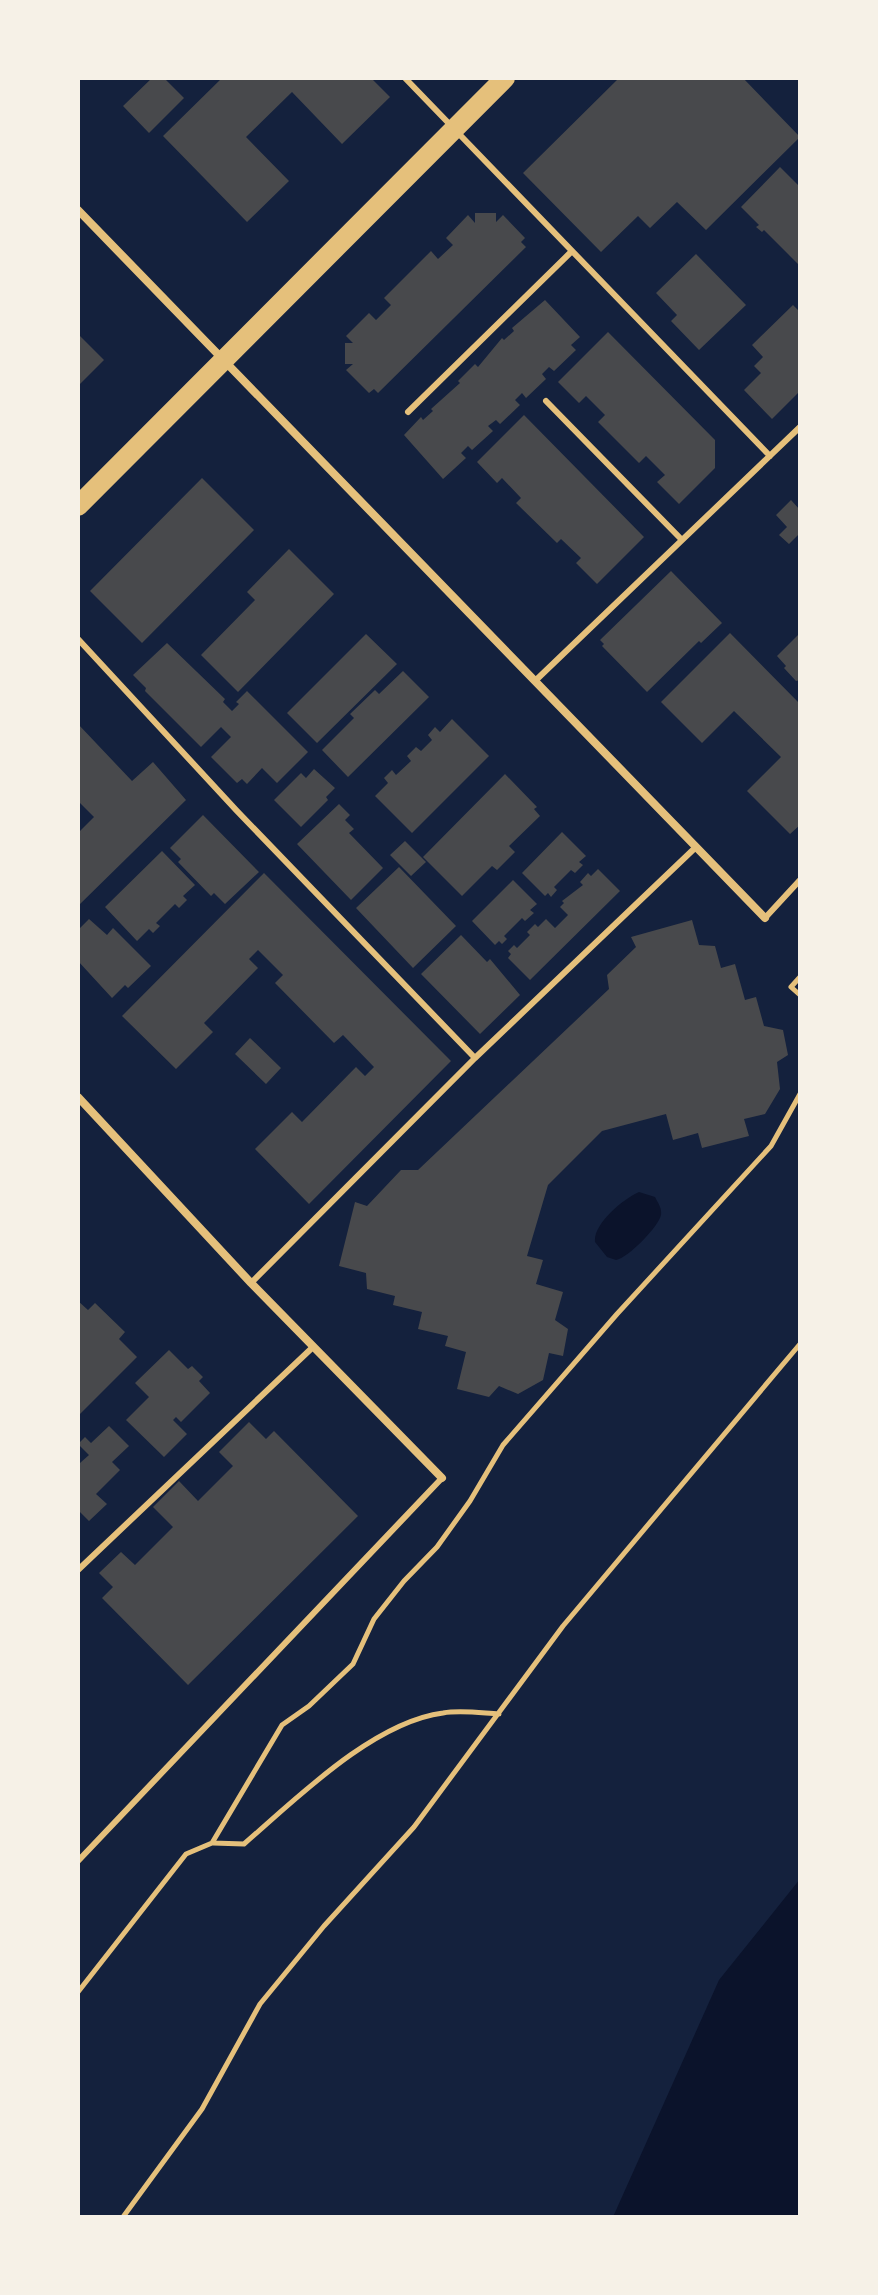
<svg xmlns="http://www.w3.org/2000/svg" width="878" height="2295" font-family="'Libre Baskerville',serif">
	<style>
		.water { fill: #0b132b }
		.building { fill: #48494c }
		.lines { fill: none; stroke-linecap: round; stroke-linejoin: round }
		.path { stroke: #e5c07b; stroke-width: 5 }
		.service { stroke: #e5c07b; stroke-width: 6 }
		.minor { stroke: #e5c07b; stroke-width: 8 }
		.primary { stroke: #e5c07b; stroke-width: 20 }
	</style>
	<rect width="100%" height="100%" fill="#14213d"/>
	<path class="water" d="M639,1192L655,1197C658,1203 662,1208 661,1215C659,1226 628,1258 616,1260L607,1257L595,1242C593,1224 623,1199 639,1192Z
		M800,1879V2217H613L719,1980Z"/>
	<path class="building" d="M152,78H164L184,98L149,133L123,106Z
		M222,78H371L390,97L342,144L292,92L246,137L289,181L247,222L163,136Z
		M619,78H743L800,137L706,230L677,202L650,228L638,216L601,252L523,173Z
		M780,167L800,187V266L764,230L762,232L756,227L759,225L741,207Z
		M475,213H496V222L503,215L525,238L521,242L526,247L378,393L374,389L369,393L346,370L353,364H345V343H353L346,336L369,313L376,320L391,305L384,298L431,251L438,259L453,245L446,238L468,215L475,223Z
		M696,254L746,305L699,350L671,321L677,315L656,293Z
		M545,300L580,337L571,345L576,350L554,371L549,367L542,374L546,379L526,398L522,393L515,400L520,405L500,424L496,420L488,426L493,431L472,450L468,446L461,453L466,458L443,479L404,435L421,417L423,420L433,411L431,409L460,383L458,381L475,364L478,367L502,338L504,340L514,331L512,328Z
		M793,305L800,312V391L772,419L744,390L761,373L754,366L763,357L752,345Z
		M608,332L715,440V468L679,504L657,482L665,475L646,456L639,463L598,422L605,415L586,396L579,403L558,382Z
		M78,334L104,360L78,386Z
		M524,415L644,537L597,584L576,563L581,558L561,539L557,543L516,503L521,498L502,478L497,483L477,462Z
		M202,478L254,530L142,643L90,591Z
		M791,500L800,510V533L789,544L779,535L787,527L776,515Z
		M289,549L334,594L238,692L201,655L255,600L247,592Z
		M671,571L722,623L701,643L699,641L647,692L602,646L604,644L600,640Z
		M730,633L800,704V825L790,834L747,791L781,757L734,711L702,743L661,702Z
		M800,633V680L796,681L784,668L786,666L777,656Z
		M366,634L397,664L317,743L287,713Z
		M167,643L225,699L223,702L232,711L239,704L236,702L247,691L308,752L277,783L262,768L247,784L242,779L237,783L211,757L231,737L221,727L201,747L145,691L146,688L133,675Z
		M403,671L429,697L348,777L322,750L354,718L350,714L375,690L379,694Z
		M452,719L489,756L412,833L375,796L388,783L384,778L392,770L396,775L411,761L407,756L416,747L421,751L432,740L428,735L435,727L440,732Z
		M78,724L132,781L153,762L186,800L78,906V833L94,817L78,801Z
		M314,769L335,788L326,797L328,800L301,827L274,800L301,773L306,778Z
		M505,774L537,807L534,809L540,816L509,846L515,852L497,870L492,866L462,896L423,857Z
		M339,804L350,815L345,820L354,829L349,833L383,868L351,900L297,844Z
		M203,815L259,872L225,904L214,893L211,896L178,862L181,859L170,848Z
		M562,832L586,856L579,862L583,865L575,873L571,870L554,887L557,890L551,897L548,893L545,896L522,873Z
		M405,841L426,862L411,876L390,855Z
		M162,851L195,885L183,896L187,900L179,908L175,904L156,923L160,926L153,933L149,929L137,941L105,907Z
		M399,867L456,926L413,968L356,908Z
		M598,869L620,891L530,980L508,958L511,954L508,951L514,945L517,948L530,935L527,932L535,924L538,927L546,919L555,928L568,915L560,907L564,903L562,901L583,885L580,882L588,873L591,876Z
		M264,873L451,1061L309,1204L255,1149L292,1112L302,1122L356,1067L365,1076L374,1067L343,1035L334,1043L275,983L283,975L258,950L249,959L258,968L204,1023L213,1032L176,1069L122,1016Z
		M513,880L537,904L530,910L534,913L525,921L522,918L504,936L507,939L502,944L499,941L495,945L472,921Z
		M89,919L107,935L113,928L151,966L128,988L125,985L112,998L78,961V930Z
		M692,920L699,945L715,946L721,968L735,964L745,1000L756,997L764,1026L783,1030L788,1055L777,1062L780,1089L765,1114L744,1119L749,1136L702,1148L698,1133L673,1140L666,1114L602,1131L548,1185L527,1256L543,1260L536,1284L563,1292L555,1320L568,1329L563,1356L549,1353L543,1380L518,1394L499,1386L489,1397L457,1389L466,1352L445,1346L448,1336L418,1329L422,1312L393,1305L395,1296L367,1289L366,1273L339,1266L355,1202L367,1206L401,1170H418L609,989L607,975L636,947L631,937Z
		M461,935L487,962L490,959L520,995L480,1034L421,974Z
		M250,1038L281,1068L266,1084L235,1054Z
		M78,1301L88,1310L95,1303L125,1332L119,1339L137,1357L78,1416Z
		M169,1350L188,1369L192,1366L203,1377L199,1381L210,1393L181,1422L176,1417L173,1420L187,1434L164,1457L126,1420L149,1397L135,1383Z
		M249,1422L266,1439L274,1431L358,1516L188,1685L102,1598L113,1587L99,1573L121,1552L135,1565L173,1527L153,1507L179,1481L198,1501L233,1466L219,1452Z
		M109,1426L129,1446L112,1462L120,1470L96,1494L107,1504L89,1521L78,1510V1461L80,1463L89,1455L78,1444L85,1437L91,1443Z"/>
	<g class="lines">
		<path class="path" d="M800,977L791,987L800,995
			M213,1843L244,1844C296,1799 373,1722 443,1713C461,1710 481,1713 499,1714
			M78,1992L186,1854L212,1843L282,1725L309,1706L353,1664L374,1619L404,1581L437,1547L470,1501L503,1445L617,1314L771,1146L800,1094
			M123,2217L202,2109L260,2004L324,1926L414,1827L563,1626L800,1344"/>
		<path class="service" d="M405,78L770,456
			M546,401L682,540
			M408,412L571,252
			M78,639L237,811L475,1058
			M535,681L800,427
			M765,918L800,880
			M251,1283L475,1058L696,847
			M78,1570L313,1347
			M78,1861L442,1478"/>
		<path class="minor" d="M78,210L765,918
			M78,1097L251,1283L442,1478"/>
		<path class="primary" d="M78,506L505,78"/>
	</g>
	<rect width="878" height="2295" fill="none" stroke="#f6f1e7" stroke-width="160"/>
</svg>
